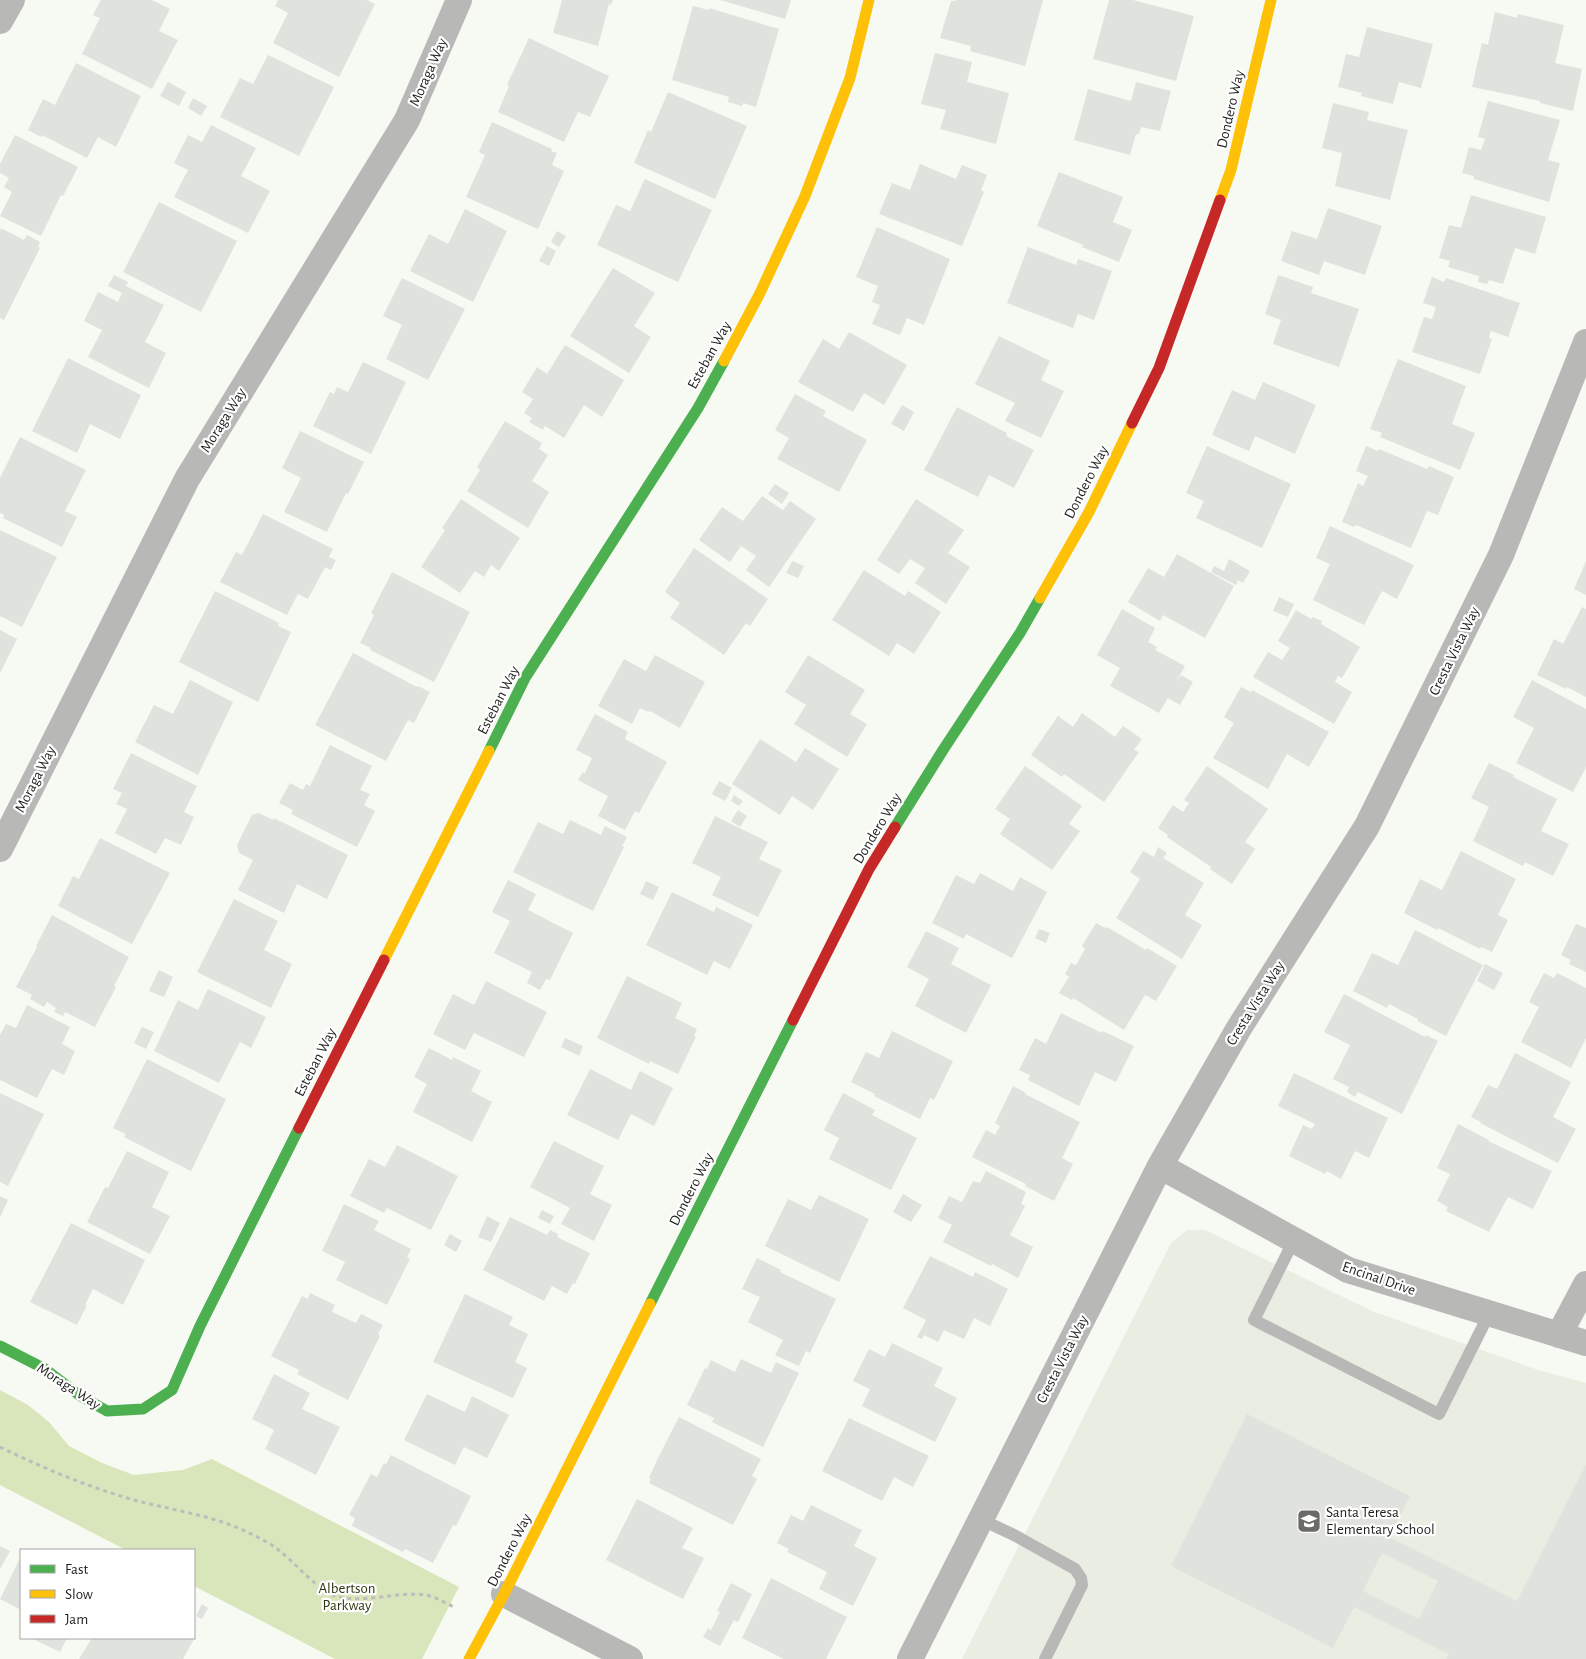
<svg xmlns="http://www.w3.org/2000/svg" width="1586" height="1659" font-family="'Alegreya Sans',sans-serif">
	<style>
		.built { fill: #eaede2 }
		.green { fill: #d9e6bb }
		.building { fill: #e0e2dd; fill-rule: evenodd }
		.lines { fill: none; stroke-linecap: round; stroke-linejoin: round }
		.path { stroke: #bcbdbb; stroke-width: 3; stroke-dasharray: 4 4; stroke-linecap: butt }
		.lane { stroke: #b8b9b7; stroke-width: 12 }
		.street { stroke: #b8b9b7; stroke-width: 26 }
		.fast { stroke: #4caf50; stroke-width: 11 }
		.slow { stroke: #ffc107; stroke-width: 11 }
		.jam { stroke: #c62828; stroke-width: 11 }
		.labels { text-anchor: middle; stroke-width: 4.5; stroke-linejoin: round; paint-order: stroke }
		.street-label { font-size: 15px; fill: #1e1f1c; stroke: #fff }
		.poi-label { font-size: 15px; fill: #1e1f1c; stroke: #fff; text-anchor: start }
		.park-label { font-size: 15px; fill: #2f3911; stroke: #fff }
	</style>
	<rect width="100%" height="100%" fill="#f7f9f3"/>
	<path class="built" d="M1187,1230H1205L1372,1311L1538,1370L1586,1383V1659H962L1171,1243Z"/>
	<path class="green" d="M0,1390L28,1405L49,1422L69,1446L102,1463L134,1475L183,1470L212,1459L459,1587L422,1659H335L194,1586V1550H126L0,1485Z"/>
	<path class="building" d="M101,0H152L170,9L159,31L178,40L152,89L82,54L100,18L93,15Z
		M278,0H367L375,4L339,77L273,43L288,13L275,6Z
		M562,0H613L611,5L609,4L598,46L553,33Z
		M720,0H791L785,19Z
		M956,0H1043L1025,66L970,51L971,46L940,38L951,1H955Z
		M1109,0H1133L1194,16L1176,81L1093,59Z
		M693,6L709,10V8L779,29L756,107L743,103L742,106L728,102L729,97L672,80Z
		M1495,12L1517,18L1518,14L1564,25L1555,63L1582,69L1573,111L1540,103V101L1472,87L1482,43L1488,45Z
		M1367,27L1433,44L1421,88L1399,82L1393,104L1361,96L1362,93L1338,87L1346,54L1359,57Z
		M529,38L609,76L590,117L578,112L564,142L498,112L509,86L507,85Z
		M935,53L972,62L967,82L1009,93L996,144L940,129L946,110L921,104Z
		M268,55L334,87L299,156L220,117L240,78L253,84Z
		M76,63L141,96L116,147L98,137L87,158L42,135L41,137L28,130L43,99L55,105Z
		M168,82L186,92L179,106L160,96Z
		M1136,82L1171,91L1160,131L1141,127L1139,134H1136L1130,155L1074,140L1088,89L1131,101Z
		M668,92L747,126L715,199L634,163L648,130L651,132Z
		M193,98L207,106L201,116L188,108Z
		M1488,101L1560,120L1548,160L1560,163L1549,202L1474,179V176L1462,173L1469,147L1481,150L1485,139L1478,137Z
		M1333,103L1369,112L1367,120L1408,130L1390,200L1335,186L1342,153L1322,148Z
		M492,122L552,149L551,151L557,153L552,165L564,171L538,229L466,197L485,155L479,152Z
		M211,125L256,148L241,176L270,191L248,233L174,197L188,170L174,163L188,135L202,142Z
		M15,135L78,167L63,196L61,195L41,236L0,216L12,192L4,187L9,178L0,173V164Z
		M920,164L956,179L962,165L987,175L981,190L984,192L962,246L879,214L892,183L910,190Z
		M1059,172L1123,197L1113,222L1132,230L1119,262L1082,247L1083,245L1037,226Z
		M645,179L712,210L678,282L597,245L616,205L630,211Z
		M1471,195L1546,217L1535,254L1515,248L1503,284L1489,280L1487,284L1478,282L1479,276L1448,267L1450,261L1439,258L1449,225L1461,228Z
		M159,202L237,241L201,312L123,272Z
		M1328,208L1382,226L1365,275L1324,261L1319,275L1281,261L1292,231L1317,239Z
		M465,209L507,231L473,302L410,271L429,234L448,244Z
		M877,227L950,259L924,325L907,318L900,335L872,324L880,305L872,302L878,286L856,277Z
		M1,228L24,240L27,235L40,242L38,247L40,248L4,320L0,318V231Z
		M557,231L566,236L559,247L551,242Z
		M547,246L556,251L549,266L539,261Z
		M1028,247L1076,265L1078,259L1112,271L1094,320L1078,314L1073,328L1007,303Z
		M613,268L655,293L634,326L651,337L629,373L570,336Z
		M114,275L128,282L126,286L164,305L145,342L166,353L149,388L88,357L102,330L84,321L98,292L118,302L122,293L108,286Z
		M1278,275L1313,287L1311,293L1359,309L1339,367L1273,344L1281,320L1265,314Z
		M1432,277L1444,282L1446,278L1520,303L1508,337L1491,331L1489,338L1492,339L1480,374L1412,352L1424,317L1432,319L1436,307L1423,303Z
		M402,278L465,309L428,380L386,359L402,325L383,316Z
		M849,332L907,365L884,405L864,393L853,412L798,382L823,339L839,349Z
		M999,336L1050,361L1041,380L1064,391L1041,438L1005,421L1015,403L975,384Z
		M565,345L624,380L602,417L584,405L564,438L545,426L543,430L529,422L532,418L524,413L533,399L522,392L537,367L547,374Z
		M68,358L141,395L120,439L90,424L77,453L32,431Z
		M1398,359L1466,386L1452,424L1475,433L1460,470L1380,437L1382,433L1370,429Z
		M363,362L406,382L371,454L313,426L330,392L334,394L337,387L348,392Z
		M1263,382L1316,405L1295,454L1255,436L1249,451L1212,435L1232,390L1255,400Z
		M795,394L826,411L823,416L867,440L839,492L777,459L789,438L775,430Z
		M902,405L914,412L904,431L891,424Z
		M957,407L1007,433L1006,436L1034,450L1014,488L989,475L978,497L924,470Z
		M505,421L542,443L539,449L548,455L532,481L549,492L528,528L467,491L480,470L477,467Z
		M300,431L364,462L348,494L346,493L327,532L284,512L301,478L282,468Z
		M20,437L86,470L65,511L77,517L62,547L3,518L4,515L0,513V478Z
		M1207,446L1291,484L1262,548L1196,518L1204,501L1186,493Z
		M1366,446L1378,451L1379,449L1427,469L1429,466L1454,477L1438,515L1427,511L1411,548L1356,525L1354,527L1342,522L1358,483L1363,486L1368,476L1356,471Z
		M775,484L789,493L782,504L768,494Z
		M762,496L783,510L790,501L816,519L769,587L746,570L756,556L741,546L730,562L699,540L722,507L743,521Z
		M461,499L520,538L499,571L491,565L484,577L475,571L460,593L421,567L445,530L442,528Z
		M916,499L964,530L948,553L970,567L946,604L915,583L925,568L910,559L899,574L877,560Z
		M263,514L333,549L329,557L336,560L331,570L325,567L308,599L298,594L287,615L220,582L236,552L242,555Z
		M1330,526L1414,565L1397,599L1382,591L1364,625L1313,600L1330,564L1316,558Z
		M0,530L57,557L22,627L0,616Z
		M694,548L768,599L750,626L746,623L724,655L670,618L680,603L665,592Z
		M1177,554L1234,586L1205,638L1163,615L1160,621L1128,602L1148,568L1164,577Z
		M1229,559L1250,571L1243,583L1238,580L1236,585L1211,572L1214,566L1224,571Z
		M792,561L804,566L798,578L786,573Z
		M1586,561V595L1574,589Z
		M864,570L905,596L908,591L941,612L914,654L897,643L889,656L832,620Z
		M392,572L470,612L434,682L370,650L371,648L360,643L374,615L371,613Z
		M215,591L279,623L278,626L291,632L258,702L179,662Z
		M1279,597L1294,604L1288,617L1273,611Z
		M1582,607L1586,609V697L1567,687L1566,689L1537,675L1554,639L1563,644Z
		M1122,609L1155,628L1148,642L1157,647L1155,650L1185,666L1176,682L1181,675L1193,682L1180,705L1168,698L1159,713L1110,686L1120,668L1097,655Z
		M1296,610L1311,619L1313,617L1322,621L1321,624L1360,647L1342,678L1338,676L1335,682L1352,692L1334,724L1253,677L1268,652L1282,660L1290,648L1278,641Z
		M0,630L17,639L0,673Z
		M353,653L417,687L418,686L430,692L414,723L408,720L386,761L315,725Z
		M655,655L705,682L680,728L650,711L649,712L640,708L632,724L598,706L624,659L646,671Z
		M808,655L865,690L850,714L867,724L847,757L794,724L806,705L785,692Z
		M190,680L233,702L198,775L135,742L154,705L173,714Z
		M1532,680L1586,709V767L1573,792L1516,763L1534,728L1513,717Z
		M1241,687L1251,692L1252,690L1329,732L1309,767L1287,754L1268,789L1213,758L1234,723L1224,717Z
		M1082,713L1115,737L1123,726L1142,739L1134,750L1139,752L1104,802L1064,774L1062,777L1031,755L1058,716L1073,727Z
		M595,714L628,732L625,739L667,762L639,813L635,811L625,830L598,816L608,796L578,780L583,772L585,773L592,758L576,750Z
		M760,739L796,762L805,748L839,769L813,810L792,796L780,815L732,784Z
		M330,745L372,766L360,790L370,794L364,805L375,811L357,847L291,814L293,810L279,803L290,783L303,790L306,784L310,786Z
		M131,753L197,786L184,812L194,817L181,845L165,838L156,854L115,833L127,809L116,804L122,793L113,789Z
		M1489,763L1514,775L1513,777L1557,799L1541,831L1569,844L1553,876L1525,862L1523,866L1473,841L1489,807L1471,798Z
		M1025,766L1082,806L1069,824L1080,831L1052,870L1000,834L1010,819L995,809Z
		M1207,766L1268,809L1245,842L1255,849L1232,884L1210,869L1211,867L1167,837L1168,835L1158,828L1173,805L1183,812L1189,803L1184,800Z
		M719,781L732,788L725,801L712,794Z
		M734,795L743,801L739,806L731,801Z
		M738,810L747,816L740,827L731,821Z
		M259,813L273,820L274,818L348,855L327,899L297,884L284,913L238,890L253,860L239,853L237,845L252,815Z
		M715,816L768,842L759,859L782,870L758,917L712,895L721,877L692,863Z
		M570,820L601,835L605,826L627,837L622,846L624,847L593,911L513,872L538,822L563,834Z
		M100,838L170,873L132,944L58,906L73,876L79,879Z
		M1158,847L1167,853L1163,858L1204,883L1185,915L1202,925L1182,959L1116,918L1140,879L1130,872L1143,851L1154,857Z
		M1461,851L1516,879L1498,915L1508,920L1492,952L1481,947L1480,949L1438,928L1437,930L1404,913L1420,879L1442,890Z
		M980,873L1013,891L1020,877L1047,892L1012,958L966,934L964,939L932,923L956,875L974,884Z
		M508,880L536,894L528,910L573,933L550,980L546,979L540,990L527,983L532,972L494,953L510,921L492,912Z
		M646,881L659,887L653,900L640,894Z
		M672,892L714,912L716,907L753,925L730,969L714,961L707,975L646,945Z
		M234,899L278,921L264,950L292,964L271,1008L197,972Z
		M52,915L129,957L114,986L116,987L95,1027L65,1012L63,1016L54,1012L56,1008L47,1002L44,1007L30,999L32,995L16,987L37,947L36,946Z
		M1096,923L1105,928L1107,927L1146,950L1147,948L1177,966L1156,1001L1145,995L1124,1030L1073,998L1072,1000L1059,993L1069,977L1065,974L1071,963L1076,965L1085,949L1082,946Z
		M1576,924L1586,928V972L1569,964L1571,960L1561,955Z
		M1039,929L1050,933L1046,943L1035,938Z
		M1415,930L1483,965L1446,1036L1417,1021L1418,1019L1389,1004L1387,1008L1353,991L1372,953L1398,965Z
		M926,931L959,948L951,964L991,985L966,1033L915,1006L929,979L907,967Z
		M1485,964L1503,973L1494,990L1477,981Z
		M159,970L173,977L164,997L149,991Z
		M1544,973L1554,978L1557,973L1586,988V1038L1571,1068L1521,1042L1539,1007L1529,1002Z
		M627,976L682,1003L675,1018L697,1029L694,1036L696,1037L678,1074L650,1061L649,1064L597,1038Z
		M486,981L547,1012L524,1057L474,1033L465,1050L433,1034L453,994L474,1005Z
		M208,989L266,1017L251,1048L240,1042L219,1083L154,1051L178,1000L198,1010Z
		M1344,994L1425,1037L1426,1035L1438,1041L1402,1114L1358,1092L1355,1097L1347,1092L1349,1087L1333,1079L1350,1045L1324,1032Z
		M27,1005L70,1027L62,1044L75,1051L64,1075L52,1069L37,1098L0,1080V1035L6,1024L16,1028Z
		M1061,1013L1102,1033L1103,1031L1134,1046L1116,1082L1095,1072L1079,1106L1028,1080L1030,1075L1019,1070L1035,1038L1046,1044Z
		M142,1027L154,1032L146,1049L134,1043Z
		M892,1031L953,1061L934,1100L930,1098L920,1119L874,1096L875,1094L851,1082L866,1052L879,1058Z
		M565,1038L583,1046L579,1056L561,1047Z
		M429,1048L452,1060L453,1057L481,1071L471,1091L492,1102L472,1142L413,1112L427,1084L414,1077Z
		M1515,1053L1571,1082L1553,1117L1576,1129L1558,1163L1480,1123L1481,1122L1471,1117L1488,1085L1497,1089Z
		M147,1059L226,1099L191,1171L124,1137L126,1134L113,1128Z
		M590,1069L631,1090L640,1071L673,1088L654,1126L631,1114L618,1140L567,1115Z
		M1294,1073L1388,1118L1369,1158L1355,1151L1341,1179L1327,1171L1325,1174L1289,1156L1303,1125L1312,1129L1315,1124L1278,1106Z
		M1013,1086L1026,1093L1025,1094L1080,1122L1062,1158L1073,1164L1054,1201L1025,1186L1026,1184L972,1157L986,1130L995,1135L1000,1126L995,1123Z
		M0,1093L44,1114L8,1186L0,1182Z
		M843,1093L875,1110L872,1115L917,1138L891,1190L829,1159L839,1138L824,1130Z
		M1458,1124L1489,1140L1488,1141L1552,1171L1533,1209L1508,1197L1489,1232L1446,1211L1448,1207L1437,1201L1450,1174L1437,1168Z
		M554,1141L604,1166L590,1194L612,1205L594,1241L561,1224L570,1208L530,1187Z
		M397,1145L458,1176L431,1230L387,1208L384,1213L350,1196L369,1159L385,1167Z
		M127,1151L169,1172L152,1207L170,1216L150,1254L87,1222L105,1187L108,1188Z
		M986,1171L1026,1192L1021,1204L1025,1206L1010,1235L1033,1247L1018,1278L992,1264L991,1266L943,1242L952,1225L938,1218L949,1196L962,1202L973,1181L980,1183Z
		M903,1194L922,1205L911,1222L893,1212Z
		M819,1195L869,1219L839,1282L765,1246L788,1199L811,1210Z
		M0,1196L8,1200L0,1217Z
		M344,1204L379,1221L374,1230L411,1249L407,1257L410,1259L387,1305L336,1280L345,1262L322,1251Z
		M542,1210L554,1216L550,1224L538,1218Z
		M487,1216L500,1223L491,1242L478,1237Z
		M510,1217L547,1235L550,1230L558,1234L557,1237L590,1253L575,1284L573,1283L567,1294L552,1286L544,1301L483,1270Z
		M71,1223L145,1260L123,1305L93,1289L85,1305H87L77,1325L30,1302Z
		M450,1234L462,1241L456,1252L444,1245Z
		M930,1256L973,1277L975,1272L1008,1289L990,1326L974,1318L964,1339L944,1330L938,1342L924,1335L922,1339L917,1337L926,1320L903,1308Z
		M757,1258L781,1270L780,1272L836,1299L810,1353L806,1351L799,1366L775,1355L783,1340L748,1322L760,1297L742,1289Z
		M310,1293L335,1305L332,1312L356,1323L361,1314L383,1325L378,1334L380,1336L348,1400L297,1374L299,1370L271,1356L302,1296L308,1299Z
		M465,1294L513,1317L509,1325L528,1334L515,1362L527,1368L513,1398L433,1362Z
		M892,1343L943,1368L934,1386L957,1398L935,1442L862,1406L870,1389L853,1381L869,1349L885,1357Z
		M741,1359L771,1373L776,1362L799,1373L763,1447L712,1422L714,1418L687,1405L705,1368L707,1369L711,1360L735,1372Z
		M274,1374L310,1393L302,1409L340,1427L316,1475L265,1449L274,1430L252,1419Z
		M427,1394L465,1412L472,1396L509,1415L487,1458L464,1447L455,1465L404,1440Z
		M1247,1414L1410,1496L1389,1537L1517,1601L1586,1465V1659H1446L1449,1654L1354,1607L1333,1648L1171,1566ZM1382,1553L1438,1581L1419,1619L1363,1591Z
		M679,1417L761,1459L752,1476L757,1479L733,1525L649,1483L651,1479L649,1478L658,1458Z
		M849,1418L929,1456L913,1487L894,1477L882,1501L822,1471Z
		M391,1455L471,1496L456,1526L453,1525L433,1563L405,1549L403,1552L352,1526L355,1518L349,1515L371,1474L377,1477L384,1463L386,1464Z
		M637,1499L693,1528L682,1548L704,1558L683,1599L606,1560Z
		M811,1505L862,1530L854,1546L877,1558L853,1606L819,1589L827,1572L787,1552L789,1549L777,1543L791,1515L803,1521Z
		M0,1546L10,1551L0,1569Z
		M21,1556V1610L0,1599Z
		M771,1578L847,1617L826,1659H784L742,1638Z
		M731,1583L752,1594L738,1622L734,1620L720,1646L703,1637L708,1628L711,1630L720,1612L717,1611Z
		M202,1604L208,1608L202,1619L196,1616Z
		M31,1638H67L60,1652Z
		M92,1638H191L194,1639L183,1659H79Z"/>
	<g class="lines">
		<path class="path" d="M0,1447C43,1468 88,1487 134,1500C171,1510 212,1515 247,1532C258,1537 270,1543 280,1551C294,1562 319,1591 335,1596C365,1604 396,1591 426,1595C436,1597 445,1603 454,1607"/>
		<path class="lane" d="M1294,1240L1254,1320L1439,1414L1489,1314
			M980,1519L1014,1535L1075,1569L1081,1578L1082,1585L1045,1659"/>
		<path class="street" d="M0,21L12,0
			M0,849L187,479L407,120L459,0
			M1160,1166L1348,1270L1586,1343
			M1559,1335L1586,1284
			M504,1594L630,1659
			M910,1659L1160,1166L1239,1028L1367,826L1501,555L1586,342"/>
		<path class="fast" d="M489,751L525,678L698,408L724,361
			M895,827L943,750L1020,633L1040,598
			M650,1304L793,1020
			M0,1346L45,1369L79,1395L107,1411L143,1409L172,1390L200,1326L299,1128"/>
		<path class="slow" d="M1220,200L1231,170L1271,0
			M724,361L760,293L805,196L850,78L869,0
			M1040,598L1089,512L1132,423
			M384,960L489,751
			M469,1659L504,1594L650,1304"/>
		<path class="jam" d="M1132,423L1159,368L1220,200
			M793,1020L869,869L895,827
			M299,1128L384,960"/>
	</g>
	<defs>
		<g id="school-square" transform="scale(1.25)"><rect x="-9" y="-9" width="18" height="18" rx="4" fill="#6a6b67" stroke="#fff"/><path d="M0-5L7-2L0 1L-7-2ZM-4 1L0 2.5L4 1V4Q0 6-4 4Z" fill="#fff"/></g>
	</defs>
	<g fill-rule="evenodd">
		<use href="#school-square" x="1309" y="1521"/>
	</g>
	<g class="labels">
		<g class="street-label">
			<text transform="translate(428 72) rotate(-66)" y="5">Moraga Way</text>
			<text transform="translate(1230 109) rotate(-77)" y="5">Dondero Way</text>
			<text transform="translate(709 355) rotate(-61)" y="5">Esteban Way</text>
			<text transform="translate(223 420) rotate(-58)" y="5">Moraga Way</text>
			<text transform="translate(1086 482) rotate(-63)" y="5">Dondero Way</text>
			<text transform="translate(1454 651) rotate(-64)" y="5">Cresta Vista Way</text>
			<text transform="translate(498 700) rotate(-63)" y="5">Esteban Way</text>
			<text transform="translate(35 779) rotate(-63)" y="5">Moraga Way</text>
			<text transform="translate(877 828) rotate(-59)" y="5">Dondero Way</text>
			<text transform="translate(1255 1003) rotate(-58)" y="5">Cresta Vista Way</text>
			<text transform="translate(315 1062) rotate(-63)" y="5">Esteban Way</text>
			<text transform="translate(691 1189) rotate(-63)" y="5">Dondero Way</text>
			<text transform="translate(1379 1278) rotate(19)" y="5">Encinal Drive</text>
			<text transform="translate(1062 1359) rotate(-63)" y="5">Cresta Vista Way</text>
			<text transform="translate(69 1386) rotate(33)" y="5">Moraga Way</text>
			<text transform="translate(509 1550) rotate(-63)" y="5">Dondero Way</text>
		</g>
		<g class="poi-label">
			<text x="1326" y="1517">Santa Teresa<tspan x="1326" dy="17">Elementary School</tspan></text>
		</g>
		<g class="park-label">
			<text x="347" y="1593">Albertson<tspan x="347" dy="17">Parkway</tspan></text>
		</g>
	</g>
	<rect x="20" y="1549" width="175" height="90" fill="#ffffff" stroke="#a5a5a4"/>
	<rect x="30" y="1565" width="25" height="8" fill="#4caf50" stroke="#a5a5a4"/>
	<text x="65" y="1574" font-size="15" fill="#1e1f1c">Fast</text>
	<rect x="30" y="1590" width="25" height="8" fill="#ffc107" stroke="#a5a5a4"/>
	<text x="65" y="1599" font-size="15" fill="#1e1f1c">Slow</text>
	<rect x="30" y="1615" width="25" height="8" fill="#c62828" stroke="#a5a5a4"/>
	<text x="65" y="1624" font-size="15" fill="#1e1f1c">Jam</text>
</svg>
